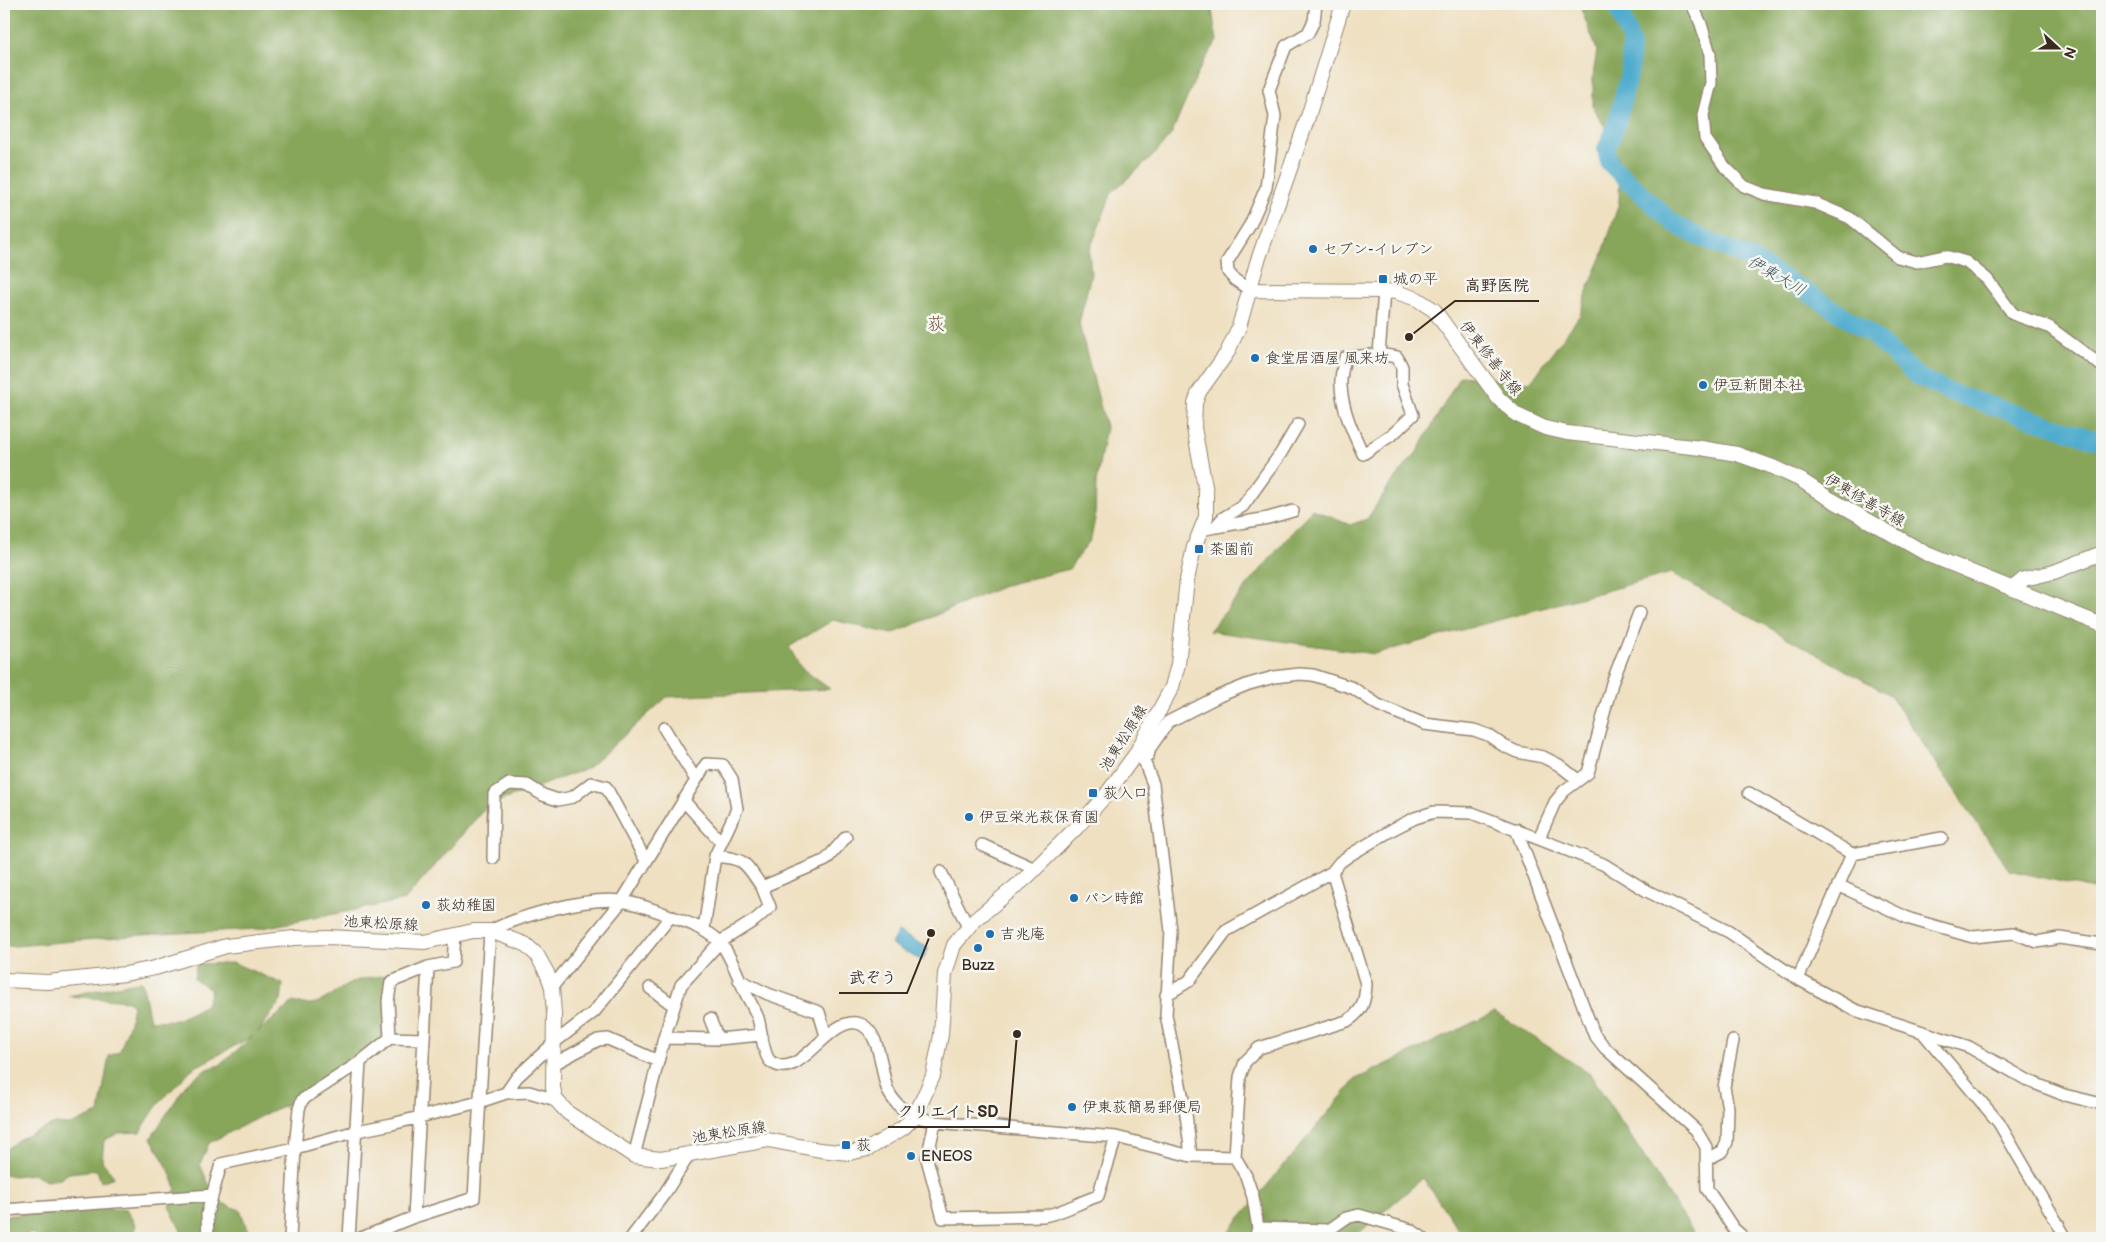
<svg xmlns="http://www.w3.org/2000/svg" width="2106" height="1242" font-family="'Balsamiq Sans','Klee One',sans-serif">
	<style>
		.forest { fill: #87a65a; stroke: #61683c }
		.water { fill: #4faccd; stroke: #456b76 }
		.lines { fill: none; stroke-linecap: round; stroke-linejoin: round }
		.river { stroke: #4faccd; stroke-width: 18 }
		.minor-casing { stroke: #958570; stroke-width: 14 }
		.major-casing { stroke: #958570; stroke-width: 16 }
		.minor { stroke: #fff; stroke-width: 11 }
		.major { stroke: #fff; stroke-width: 14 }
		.poi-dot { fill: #1f6fb2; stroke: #f6f6f2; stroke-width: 2 }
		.labels { text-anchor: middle; stroke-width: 5; stroke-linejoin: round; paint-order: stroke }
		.poi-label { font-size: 15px; fill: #3b2a1e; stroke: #f6f6f2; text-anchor: start }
		.street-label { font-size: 15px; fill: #3b2a1e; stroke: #f6f6f2 }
		.water-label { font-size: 16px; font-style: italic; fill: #42585b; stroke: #f6f6f2 }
		.quarter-label { font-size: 18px; fill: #785339; stroke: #f6f6f2 }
		.leader { fill: none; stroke: #3b2a1e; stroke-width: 2 }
		.callout-dot { fill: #3b2a1e; stroke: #f6f6f2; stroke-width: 2 }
		.callout-label { font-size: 16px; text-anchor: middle; font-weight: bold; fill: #3b2a1e; stroke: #f6f6f2; stroke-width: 5; stroke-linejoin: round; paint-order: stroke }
	</style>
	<rect width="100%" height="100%" fill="#f6f6f2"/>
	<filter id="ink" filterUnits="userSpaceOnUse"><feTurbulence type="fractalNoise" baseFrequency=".02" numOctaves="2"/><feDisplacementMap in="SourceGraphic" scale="10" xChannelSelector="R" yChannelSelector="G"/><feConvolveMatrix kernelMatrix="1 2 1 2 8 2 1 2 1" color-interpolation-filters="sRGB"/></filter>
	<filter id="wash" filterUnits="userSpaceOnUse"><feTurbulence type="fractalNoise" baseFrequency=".0096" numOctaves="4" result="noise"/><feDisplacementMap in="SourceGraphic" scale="20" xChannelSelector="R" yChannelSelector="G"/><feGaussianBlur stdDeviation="1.12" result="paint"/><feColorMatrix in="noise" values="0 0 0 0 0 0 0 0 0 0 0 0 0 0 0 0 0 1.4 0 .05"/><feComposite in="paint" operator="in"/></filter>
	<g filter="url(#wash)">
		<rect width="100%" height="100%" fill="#efe0c1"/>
		<path class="forest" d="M4,4H1211L1217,41L1200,68L1171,135L1151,158L1112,192L1089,252L1091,274L1079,324L1106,427L1096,483L1095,519L1091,539L1069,569L1006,585L892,634L833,620L789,647L801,668L830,689L667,697L588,768L487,806L405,900L258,929L142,935L4,947Z
			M1579,4H2102V891L2009,870L1890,695L1671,573L1374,654L1209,631L1312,509L1350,525L1367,519L1389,486L1417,452L1460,376L1531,382L1580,315L1589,286L1602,256L1619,203L1620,166L1609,134L1593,107V76L1597,50Z
			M234,963L283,984L281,1001L258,1032L293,1002C323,1011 331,990 356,981C365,978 377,977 387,975V1031L381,1038L337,1072L290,1103L271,1111L209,1143L200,1165L217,1201L240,1210L248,1230L247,1238H192L183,1235L169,1206L176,1188L169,1170L151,1138L187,1083L207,1069L220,1065L253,1036L192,1069L158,1104L140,1132L120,1133L104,1140L102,1161L114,1177L101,1182L97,1170L69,1173L60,1179L46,1181L33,1174L14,1176L4,1174V1151L19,1139L55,1124L70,1125L99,1113L109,1056L120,1051L130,1022L133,1005L128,1001L68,996L142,981L150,1021L177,1020L206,1005L211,990L194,979L196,964Z
			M1495,1012L1590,1074L1697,1238H1464L1423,1178L1353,1238H1223L1356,1079Z
			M89,1207L126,1210L136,1225L131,1238H36L34,1233L4,1238L6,1216Z"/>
		<path class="water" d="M898,932L929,948L922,961L891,944Z"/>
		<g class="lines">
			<path class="river" d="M1617,4L1631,42L1630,70L1616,126L1606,149L1609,163L1673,223L1699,237L1752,259L1821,301L1871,334L1917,376L1947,391L2102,442"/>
		</g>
	</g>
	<g filter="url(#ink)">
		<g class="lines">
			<g class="minor-casing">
				<path id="minor" d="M1692,4L1701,24L1710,54L1711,83L1703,115L1705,138L1725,167L1744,186L1764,194L1815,203L1850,218L1898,257L1917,262L1945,256L1966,262L1987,279L2013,314L2049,327L2102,366
					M1250,290L1235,280L1228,272L1227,262L1250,225L1266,188L1275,116L1269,90L1286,46L1308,33L1314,21L1316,4
					M1379,354L1345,358C1343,367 1340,377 1341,386C1342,409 1353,433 1363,454L1393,434L1413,415L1402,384V367L1397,357L1379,354L1384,291
					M1216,527L1268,518L1293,511
					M1201,530L1215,527L1223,518L1243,506L1281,453L1298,424
					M664,728L696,780
					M1135,755L1142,757L1148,756L1150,748L1168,722L1219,696L1249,684L1274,677L1299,674L1313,675L1353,688L1378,705L1424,724L1474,730L1488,735L1504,746L1517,752L1543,757L1559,765L1578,780
					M1135,755L1144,761L1153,784L1157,816L1171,931L1166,1015L1186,1114L1191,1156
					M1749,793L1852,854L1942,838
					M683,800L721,842
					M1516,829L1594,1034L1605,1048L1696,1130L1706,1147L1707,1189L1733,1228L1744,1238
					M1539,838L1555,802L1564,791L1588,773L1612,683L1639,613
					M982,845L1035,869
					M715,856C747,859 744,862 762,887
					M493,858L494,794L509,784L527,785L543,795L558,800L573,797L591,783L606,787L646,861
					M941,872L968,927
					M1838,885L1910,919L1973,937L2014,933L2037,942L2059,938L2102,944
					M455,935L453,962L428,967L414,1217L474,1198L490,931C520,916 588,896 621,901C640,904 658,911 675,918C691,924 706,929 718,940C728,949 740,981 746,994C750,1002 755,1010 758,1018C761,1028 763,1054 770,1061C799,1085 827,1017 857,1023C879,1027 881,1068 886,1085C888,1093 895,1102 900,1107C910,1116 923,1118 935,1122L1116,1137L1191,1156L1235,1157
					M1798,979L1852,854
					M739,980L768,994L819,1012L826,1036
					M552,987L622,901L706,764L723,765L732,779L737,809L715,856L704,929
					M650,988L673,1005
					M1166,995L1189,981L1226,931L1332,872
					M710,1019L718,1039
					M1924,1034L1999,1123L2066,1238
					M390,1038L388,1001L391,982L428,967
					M664,1038L681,985L720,942L755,920L770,907L762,887L826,860L846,837
					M554,1064L598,1040L608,1039L658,1061
					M506,1093L517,1077L555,1042L594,1012L671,916
					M935,1122L927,1159L943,1218L1043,1216C1063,1213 1079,1202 1098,1196L1116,1137
					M634,1156L664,1038L718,1039L761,1035
					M1706,1160L1723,1151L1727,1142L1728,1108L1724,1087L1733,1041
					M4,1210L212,1195
					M1258,1228L1329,1230L1346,1218L1359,1215L1411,1230L1423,1238
					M208,1238L207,1214L221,1164L295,1148L357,1131L392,1124L479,1102L506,1093L529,1092L556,1100
					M290,1238L295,1148L299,1109L302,1100L360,1062
					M349,1238L360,1062L390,1038L423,1039
					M361,1238L414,1217
					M631,1238L665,1193L689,1155
					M1255,1238L1258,1228L1253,1197L1246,1176L1235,1157L1240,1077L1245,1062L1259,1048L1347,1021C1363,1011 1365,1002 1366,984L1332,872L1340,862L1350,855L1395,828L1415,818L1434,812L1472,813L1603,864L1647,891L1729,932L1798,979L1855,1010L1969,1047L2029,1081L2064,1095L2102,1104"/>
			</g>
			<g class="major-casing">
				<path id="major" d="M1250,290L1384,291L1396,292L1417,299L1434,310L1499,399L1517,415L1545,428L1567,433L1701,448L1737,454L1773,467L1801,480L1825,496L1927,554L2102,625
					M2012,589L2024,579L2054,572L2102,553
					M4,980L48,982L125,974L155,968L226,946L294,938L328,937L425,942L473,931H490L525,944L537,955L547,973L552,987L554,1014L553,1088L556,1100L568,1113L634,1156L661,1159L768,1140L820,1150L849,1153L868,1149L903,1128L915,1116L933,1076L941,1035L945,974L954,945L975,920L1027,877L1077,827L1106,795L1135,755L1172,687L1178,664L1187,580L1194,547L1206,517V492L1194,428L1195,403L1199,392L1227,353L1239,327L1257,263L1307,120L1343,4"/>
			</g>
			<use href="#minor" class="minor"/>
			<use href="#major" class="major"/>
		</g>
	</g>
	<g class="poi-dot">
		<circle cx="1313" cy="249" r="5"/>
		<rect x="1378" y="274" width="10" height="10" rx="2.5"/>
		<circle cx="1255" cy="358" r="5"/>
		<circle cx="1703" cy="385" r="5"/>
		<rect x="1194" y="544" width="10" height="10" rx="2.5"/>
		<rect x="1088" y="788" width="10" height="10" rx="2.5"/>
		<circle cx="969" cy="817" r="5"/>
		<circle cx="1074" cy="898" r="5"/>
		<circle cx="426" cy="905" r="5"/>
		<circle cx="990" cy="934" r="5"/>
		<circle cx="978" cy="948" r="5"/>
		<circle cx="1072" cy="1107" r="5"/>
		<rect x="841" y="1140" width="10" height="10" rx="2.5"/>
		<circle cx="911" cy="1156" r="5"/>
	</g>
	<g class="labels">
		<g class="poi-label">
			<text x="1323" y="254">セブン-イレブン</text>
			<text x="1393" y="284">城の平</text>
			<text x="1265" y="363">食堂居酒屋 風来坊</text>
			<text x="1713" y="390">伊豆新聞本社</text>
			<text x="1209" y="554">茶園前</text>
			<text x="1103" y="798">荻入口</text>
			<text x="979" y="822">伊豆栄光萩保育園</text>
			<text x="1084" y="903">パン時館</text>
			<text x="436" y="910">荻幼稚園</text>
			<text x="1000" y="939">吉兆庵</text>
			<text x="978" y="970" text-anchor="middle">Buzz</text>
			<text x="1082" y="1112">伊東荻簡易郵便局</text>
			<text x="856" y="1150">荻</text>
			<text x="921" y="1161">ENEOS</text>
		</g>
		<g class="street-label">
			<text transform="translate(1491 358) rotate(52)" y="5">伊東修善寺線</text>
			<text transform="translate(1865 500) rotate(30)" y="5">伊東修善寺線</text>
			<text transform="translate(1123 738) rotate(-58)" y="5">池東松原線</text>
			<text transform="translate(381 923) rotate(3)" y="5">池東松原線</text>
			<text transform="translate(729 1132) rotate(-9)" y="5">池東松原線</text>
		</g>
		<g class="water-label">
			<text transform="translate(1777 275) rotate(30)" y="6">伊東大川</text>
		</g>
		<g class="quarter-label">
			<text x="936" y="330">荻</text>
		</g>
	</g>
	<path class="leader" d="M1409 337L1455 301H1539M931 933L907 993H839M1017 1034L1009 1127H888"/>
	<g class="callout-dot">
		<circle cx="1409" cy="337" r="5"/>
		<circle cx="931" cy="933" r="5"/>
		<circle cx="1017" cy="1034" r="5"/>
	</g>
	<g class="callout-label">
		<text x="1497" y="291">高野医院</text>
		<text x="873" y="983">武ぞう</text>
		<text x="948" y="1117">クリエイトSD</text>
	</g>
	<rect width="2106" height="1242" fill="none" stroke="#f6f6f2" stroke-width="20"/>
	<g transform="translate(2058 48) rotate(111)" stroke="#f6f6f2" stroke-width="4" paint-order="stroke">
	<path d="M0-4L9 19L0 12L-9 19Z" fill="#3b2a1e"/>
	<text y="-8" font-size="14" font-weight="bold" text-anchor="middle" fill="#3b2a1e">N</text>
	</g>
</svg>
